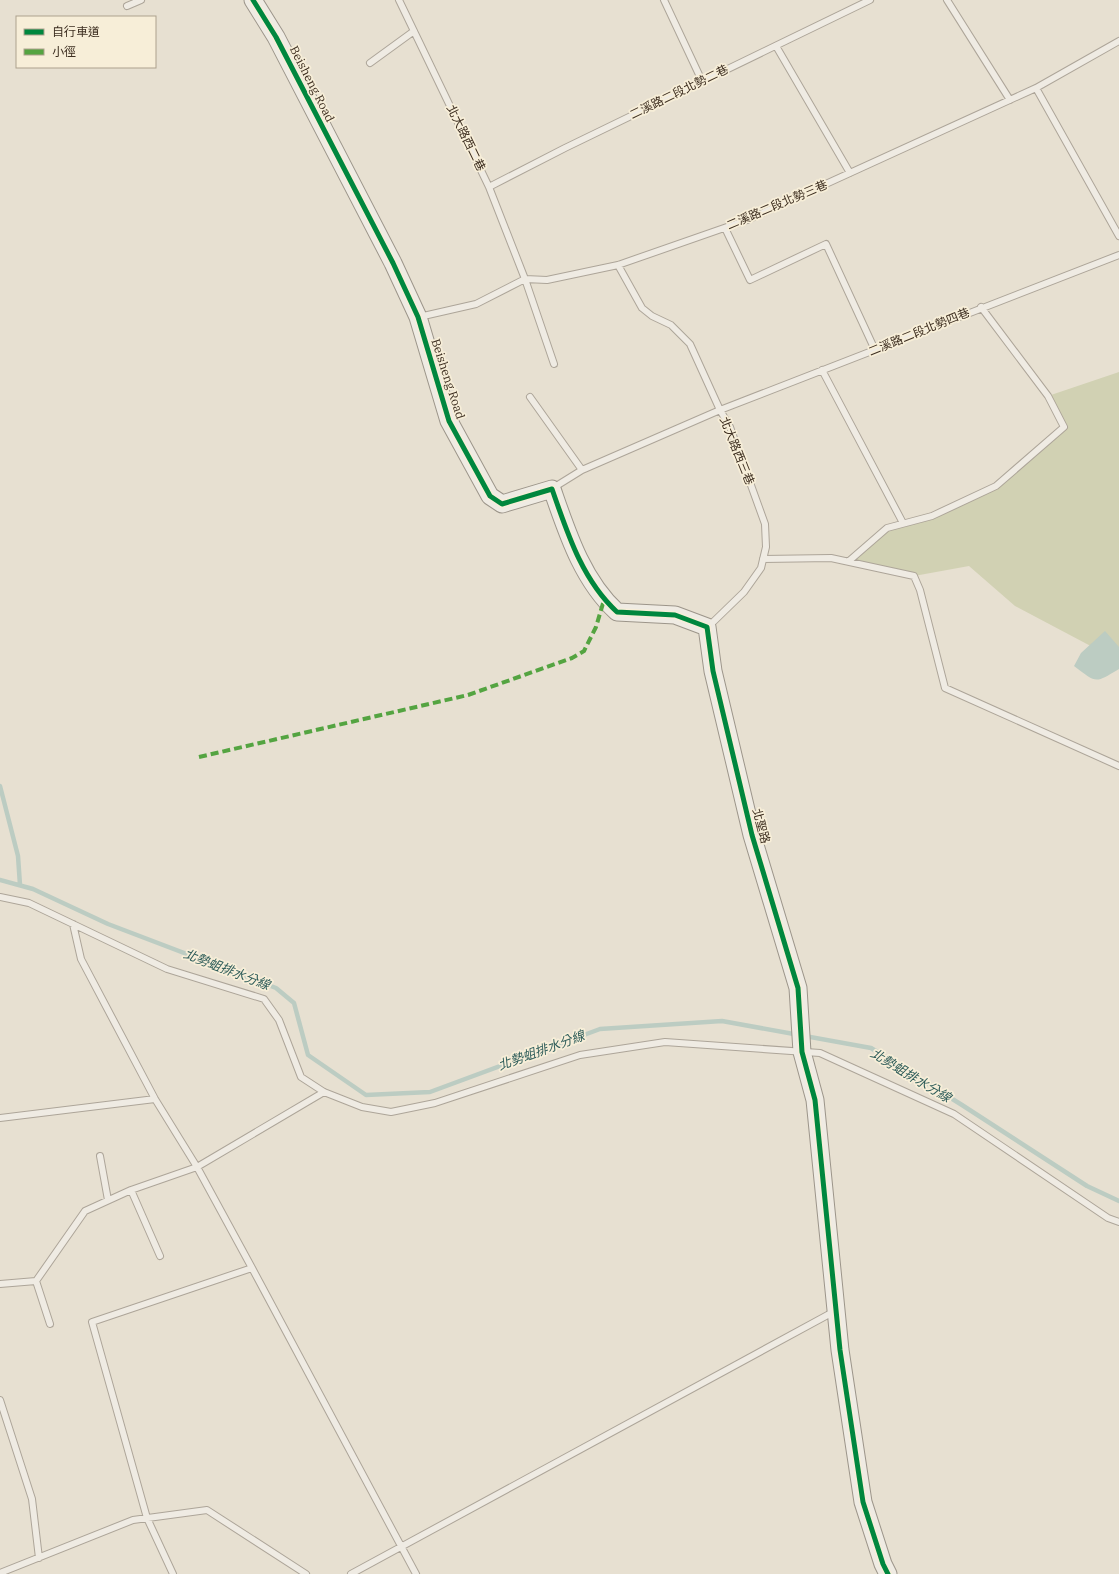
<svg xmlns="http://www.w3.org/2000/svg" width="1119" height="1574" font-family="'IBM Plex Serif','Noto Sans TC',serif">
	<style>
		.cemetery { fill: #d1d1b3 }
		.water { fill: #bcccc2 }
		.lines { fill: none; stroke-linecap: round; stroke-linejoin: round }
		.stream { stroke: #bcccc2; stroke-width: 4.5 }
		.lane-casing { stroke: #ada599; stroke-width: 8 }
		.secondary-casing { stroke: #9c958a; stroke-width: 19 }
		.lane { stroke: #efebe3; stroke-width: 6 }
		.secondary { stroke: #efebe3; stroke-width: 17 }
		.quiet { stroke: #54a441; stroke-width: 4; stroke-dasharray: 8 4; stroke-linecap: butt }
		.cycleway-casing { stroke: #f7eed8; stroke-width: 8 }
		.cycleway { stroke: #00873e; stroke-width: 5 }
		.labels { text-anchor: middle; stroke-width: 3.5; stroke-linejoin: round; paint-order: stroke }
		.street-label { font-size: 12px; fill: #3d2e20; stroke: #f7eed8 }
		.water-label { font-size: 13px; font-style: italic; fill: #2f5d5a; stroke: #f7eed8 }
	</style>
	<rect width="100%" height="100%" fill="#e7e0d1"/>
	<path class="cemetery" d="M1119,372V661L1015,606L969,566L914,576L849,561L887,528L932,516L996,486L1064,427L1048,396Z"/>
	<path class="water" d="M1105,631L1119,647V669C1094,684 1097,683 1074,666L1081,653Z"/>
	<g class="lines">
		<path class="stream" d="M0,786L18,856L20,885
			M0,880L33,889L108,924L276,988L294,1003L308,1055L366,1095L430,1092L600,1029L722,1021L871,1048L962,1105L1087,1186L1119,1201"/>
		<g class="lane-casing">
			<path id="lane" d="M399,0L489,187L525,279L554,364
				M664,0L702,81
				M947,0L1010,100
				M127,6L141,0
				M776,46L850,173
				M370,63L414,31
				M1036,88L1119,236
				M489,187L565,148L870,0
				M725,228L750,280L826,244L875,350
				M618,265L642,308L652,316L671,325L690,344L720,410L730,427L765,524L766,547L761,568L744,592L709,626
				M419,317L476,304L525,279L547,280L618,265L747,220L1036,88L1119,41
				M822,370L903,523
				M530,397L582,470
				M553,488L582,470L720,410L1119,255
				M763,559L831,558L914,576L920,590L945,688L1119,766
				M849,561L887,528L932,516L996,486L1064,427L1048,396L981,307
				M0,897L29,903L167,969L264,999L279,1020L301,1077L324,1092L362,1107L391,1112L435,1103L580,1055L665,1042L820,1053L954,1114L1108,1218L1119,1222
				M73,924L81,959L155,1099L197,1167L252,1268L92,1322L147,1518L173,1574
				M0,1118L155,1099
				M100,1156L108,1200
				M131,1190L160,1256
				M252,1268L416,1574
				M36,1281L50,1324
				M0,1284L36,1281L85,1211L131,1190L197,1167L324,1092
				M0,1400L32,1499L39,1558
				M0,1573L133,1520L207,1510L306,1574
				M351,1574L835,1311"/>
		</g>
		<g class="secondary-casing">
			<path id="secondary" d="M253,0L276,37L393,263L418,317L449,421L490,496L502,504L552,489C567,532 582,580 617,612L675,615L707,627L713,671L752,835L798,988L802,1052L815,1100L840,1350L863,1502L883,1564L888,1574"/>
		</g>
		<use href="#lane" class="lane"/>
		<use href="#secondary" class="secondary"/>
		<path class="quiet" d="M199,757L468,695L572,658L584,651L596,627L604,600"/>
		<g class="cycleway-casing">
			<path id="cycleway" d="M253,0L276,37L393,263L418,317L449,421L490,496L502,504L552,489C567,532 582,580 617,612L675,615L707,627L713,671L752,835L798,988L802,1052L815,1100L840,1350L863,1502L883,1564L888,1574"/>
		</g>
		<use href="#cycleway" class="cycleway"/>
	</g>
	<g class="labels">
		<g class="street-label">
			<text transform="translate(312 84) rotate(63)" y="4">Beisheng Road</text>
			<text transform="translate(679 92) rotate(-26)" y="4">二溪路二段北勢二巷</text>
			<text transform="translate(466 138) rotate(64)" y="4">北大路西二巷</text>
			<text transform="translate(777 205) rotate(-23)" y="4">二溪路二段北勢三巷</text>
			<text transform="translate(919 332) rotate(-22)" y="4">二溪路二段北勢四巷</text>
			<text transform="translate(448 379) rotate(72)" y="4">Beisheng Road</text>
			<text transform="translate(737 451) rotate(68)" y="4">北大路西三巷</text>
			<text transform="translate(761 826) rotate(75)" y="4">北聖路</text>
		</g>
		<g class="water-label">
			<text transform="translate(227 969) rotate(21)" y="5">北勢蛆排水分線</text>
			<text transform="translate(541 1050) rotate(-20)" y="5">北勢蛆排水分線</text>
			<text transform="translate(911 1075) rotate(31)" y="5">北勢蛆排水分線</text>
		</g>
	</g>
	<rect x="16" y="16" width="140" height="52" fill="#f7eed8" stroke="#ada18e"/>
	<rect x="24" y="29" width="20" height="6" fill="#00873e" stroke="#ada18e"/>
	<text x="52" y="36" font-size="12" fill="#3d2e20">自行車道</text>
	<rect x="24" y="49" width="20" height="6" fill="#54a441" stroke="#ada18e"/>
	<text x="52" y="56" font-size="12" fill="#3d2e20">小徑</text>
</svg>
